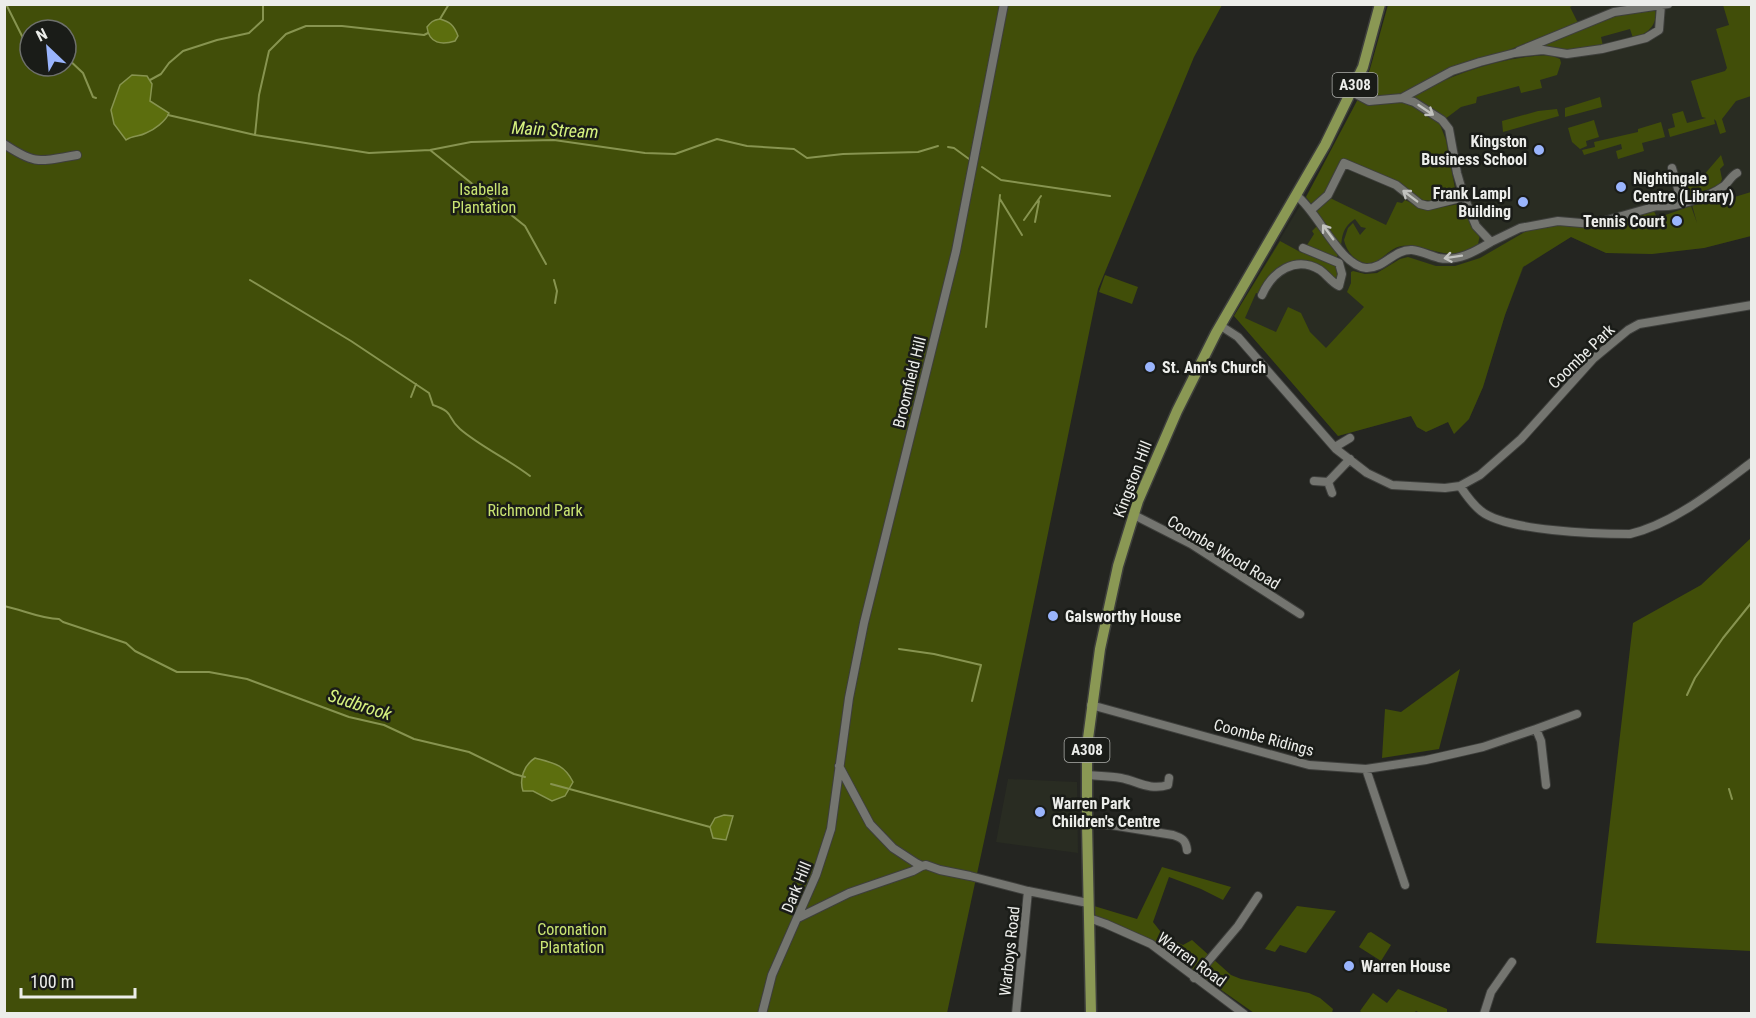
<svg xmlns="http://www.w3.org/2000/svg" width="1756" height="1018" font-family="'Roboto Condensed',sans-serif">
	<style>
		.built { fill: #292c22 }
		.green { fill: #414e09; fill-rule: evenodd }
		.water { fill: #5c6e0e; stroke: #879450; stroke-width: 1.5 }
		.lines { fill: none; stroke-linecap: round; stroke-linejoin: round }
		.stream { stroke: #879450; stroke-width: 2 }
		.minor-casing { stroke: #3e3f3c; stroke-width: 10 }
		.major-casing { stroke: #3e3f3c; stroke-width: 13 }
		.minor { stroke: #747570; stroke-width: 8 }
		.major { stroke: #8a9854; stroke-width: 10 }
		.oneway { stroke: #c2c3bf }
		.poi-dot { fill: #9ab5fd; stroke: #1a1c18; stroke-width: 2 }
		.labels { text-anchor: middle; stroke-width: 5; stroke-linejoin: round; paint-order: stroke }
		.shield { fill: #1a1c18; stroke: #adaeab; stroke-width: 1.5 }
		.shield-label { font-size: 15px; font-weight: bold; fill: #ecedea }
		.poi-label { font-size: 16px; font-weight: bold; fill: #ecedea; stroke: #1a1c18; text-anchor: start }
		.park-label { font-size: 16px; fill: #cae572; stroke: #1a1c18 }
		.street-label { font-size: 16px; fill: #ecedea; stroke: #1a1c18 }
		.water-label { font-size: 18px; font-style: italic; fill: #d6f27f; stroke: #1a1c18 }
	</style>
	<rect width="100%" height="100%" fill="#242521"/>
	<path class="built" d="M1388,5H1751V236L1704,248L1652,254L1606,253L1571,237L1524,267L1505,315L1483,387L1469,419L1454,434L1448,422L1426,432L1417,427L1411,416L1338,436L1234,316L1322,169L1358,99L1370,69Z
		M1008,779L1077,782L1078,853L996,842Z"/>
	<path class="green" d="M5,5H1222L1194,57L1098,289L1003,753L947,1013L5,1014ZM30,30H66V66H30Z
		M1388,5H1574L1570,7L1578,23L1560,32L1526,43L1402,94L1369,98L1360,95L1370,69Z
		M1723,5H1751V96L1736,101L1722,119L1726,132L1720,134L1716,121L1714,119L1715,124L1670,137L1668,129L1675,127L1672,114L1683,111L1687,123L1706,118L1702,117L1691,81L1725,71L1727,68L1716,29L1729,25Z
		M1655,9C1659,25 1646,35 1633,38L1630,29L1601,37L1603,46L1569,51L1546,47L1532,48L1612,15Z
		M1550,55L1560,59L1561,63L1557,75L1540,80L1542,88L1521,93L1519,86L1477,97L1476,103L1461,107L1445,119L1409,97C1454,74 1499,57 1550,55Z
		M1600,97L1602,107L1565,117V108Z
		M1358,99L1406,102L1415,106L1439,122L1446,140L1456,194L1434,201L1423,200L1345,160L1327,193L1312,205L1306,197Z
		M1557,109L1559,116L1503,132L1502,121L1538,111Z
		M1594,120L1599,137L1586,141L1587,146L1580,149L1572,142L1568,128Z
		M1661,122L1665,137L1642,143L1644,151L1618,159L1616,151L1622,149L1621,144L1584,155L1582,150L1595,147L1594,142L1638,132V129Z
		M1721,155L1724,165L1720,169L1722,179L1720,184L1687,199L1683,196L1679,184L1703,176Z
		M1751,192V236L1704,248L1652,254L1606,253L1571,237L1523,267L1505,315L1483,387L1469,419L1454,434L1448,422L1426,432L1417,427L1411,416L1338,436L1234,316L1280,241L1302,253L1314,234L1312,231L1318,225L1338,254L1335,264L1338,272L1337,278L1335,280L1322,270L1289,264L1260,294L1256,293L1245,318L1276,332L1288,307L1301,313L1310,332L1326,348L1364,307L1347,292L1351,283V272L1353,271L1365,274L1377,273L1400,259L1408,257L1436,266H1455L1480,258L1528,230L1563,225L1595,228L1654,211L1657,218L1691,206L1697,223L1692,205L1726,194L1728,199Z
		M1330,198L1386,225L1397,202L1402,203L1405,200L1427,210L1459,204L1463,206L1480,235L1478,244C1451,266 1430,244 1402,246C1387,248 1380,266 1365,263C1354,261 1346,250 1344,240L1348,228L1353,223L1360,235L1366,228L1361,227L1355,219C1343,227 1342,235 1341,248L1314,210Z
		M1105,275L1138,287L1132,304L1099,292Z
		M1751,538V951L1596,943L1633,623L1701,585Z
		M1460,669L1439,749L1382,758L1385,709L1401,712Z
		M1162,867L1231,887L1223,900L1201,889L1169,877L1153,922L1164,936L1183,945L1192,940L1231,975L1241,979L1309,993L1320,998L1333,1009L1332,1013H1254L1153,942L1126,933L1094,915V906L1137,919Z
		M1297,906L1336,911L1306,953L1280,945L1275,952L1265,949Z
		M1371,932L1391,945L1381,961L1359,947L1368,933Z
		M1398,989L1447,1009V1013H1420L1416,1011L1414,1013L1363,1014L1360,1011L1373,993L1387,1003Z"/>
	<path class="water" d="M440,19C450,22 454,25 458,36L455,41C442,45 429,44 427,27C431,22 433,20 440,19Z
		M132,75L147,76L152,84L150,101L169,113C166,121 154,130 146,133C139,137 133,135 126,140L114,124L111,110L120,85Z
		M535,758C553,763 564,764 573,782L565,796L552,801L533,791H523C519,779 524,765 535,758Z
		M724,815L733,816L726,840L713,838L710,827L715,818Z"/>
	<g class="lines">
		<path class="stream" d="M6,4L23,38L30,46
			M440,19L449,4
			M66,57L83,73L93,97L96,98
			M150,80L161,74L169,63L183,51L217,40L249,33L263,20V4
			M168,115L255,135L369,153L430,150L471,142L554,140L645,153L675,154L717,139L747,146L794,149L807,158L843,154L918,152L938,146
			M255,135L259,95L269,51L286,34L306,26H342L424,35L428,33
			M948,147L954,148L969,159
			M430,150L525,226L546,264
			M982,167L1001,180L1110,196
			M1000,199L1022,235
			M1024,220L1041,196
			M1035,222L1039,201
			M250,280L351,341L429,393L433,405C456,413 446,417 460,429C481,447 508,459 530,476
			M554,280L557,291L555,303
			M986,327L1000,195
			M411,397L416,384
			M4,606C23,610 41,619 59,619L63,622L126,643L135,651L177,672H209L247,679L349,717L384,725L414,739L469,752L514,774L525,777
			M899,649L934,654L981,665L972,701
			M1687,695L1695,678L1723,638L1752,602
			M551,784L710,827
			M1729,789L1732,799"/>
		<g class="minor-casing">
			<path id="minor" d="M1519,51L1614,12L1668,4
				M1402,98L1452,71L1480,62L1515,53L1543,50L1567,54L1602,49L1646,38L1659,30L1661,5
				M4,144C37,166 40,161 77,155
				M1672,168L1682,203
				M1297,196C1318,212 1340,266 1366,268C1384,269 1394,249 1412,250C1421,251 1431,256 1439,258C1458,262 1476,251 1491,242L1476,226L1464,197L1457,173L1449,129L1442,120L1414,102L1402,98L1369,101L1352,92
				M1311,210L1328,195L1344,163L1396,185L1420,204L1428,206L1464,197
				M1491,242L1520,228L1558,221L1593,224L1657,206C1675,208 1709,197 1724,186C1729,182 1731,176 1737,173
				M1262,295C1272,272 1295,255 1320,270C1327,275 1331,282 1339,286L1342,274L1339,263L1303,248
				M1221,326L1238,337L1336,449L1367,473L1392,485L1445,488L1460,486L1480,475L1521,439L1593,359L1628,330L1639,324L1752,305
				M1335,447L1350,438
				M1314,481L1328,482L1350,459
				M1328,482L1332,493
				M1460,486C1466,495 1472,504 1481,511C1506,531 1597,534 1630,534C1675,523 1716,489 1752,462
				M1134,515L1191,544L1300,614
				M1091,705L1309,765L1366,769L1426,760L1483,747L1536,729L1541,741L1546,785
				M1536,729L1577,714
				M839,766L870,824L893,848L916,863L922,866L926,865L940,870L970,876L1028,891L1088,903
				M1366,769L1405,885
				M1086,775C1098,776 1109,776 1121,778C1137,781 1150,791 1168,785L1169,778
				M1087,824L1111,825L1173,835C1182,838 1186,840 1187,850
				M798,918L849,893L913,871L922,866
				M1089,918L1106,924L1151,944L1244,1014
				M1194,978L1238,926L1258,896
				M762,1014L772,975L816,875L831,829L849,698L864,623L956,251L1004,4
				M1016,1014L1028,891
				M1484,1014L1491,992L1512,962"/>
		</g>
		<g class="major-casing">
			<path id="major" d="M1091,1014L1087,824V746L1100,649L1118,566L1138,501L1177,411L1216,333L1325,145L1363,67L1380,4"/>
		</g>
		<use href="#minor" class="minor"/>
		<use href="#major" class="major"/>
	</g>
	<defs><path id="oneway-shaft" d="M-6 0H5M1.5-3L5.5 0L1.5 3" fill="none" stroke-width="1.6" stroke-linecap="round" stroke-linejoin="round" transform="scale(1.5)"/></defs>
	<g class="oneway">
		<use href="#oneway-shaft" transform="translate(1426 110) rotate(34)"/>
		<use href="#oneway-shaft" transform="translate(1410 196) rotate(-143)"/>
		<use href="#oneway-shaft" transform="translate(1328 232) rotate(-126)"/>
		<use href="#oneway-shaft" transform="translate(1453 257) rotate(171)"/>
	</g>
	<g class="poi-dot">
		<circle cx="1539" cy="150" r="6"/>
		<circle cx="1621" cy="187" r="6"/>
		<circle cx="1523" cy="202" r="6"/>
		<circle cx="1677" cy="221" r="6"/>
		<circle cx="1150" cy="367" r="6"/>
		<circle cx="1053" cy="616" r="6"/>
		<circle cx="1040" cy="812" r="6"/>
		<circle cx="1349" cy="966" r="6"/>
	</g>
	<g class="labels">
		<g class="shield">
			<rect x="1332.5" y="73" width="45" height="24" rx="4.5"/>
			<rect x="1064.5" y="738" width="45" height="24" rx="4.5"/>
		</g>
		<g class="shield-label">
			<text x="1355" y="90">A308</text>
			<text x="1087" y="755">A308</text>
		</g>
		<g class="poi-label">
			<text x="1527" y="147" text-anchor="end">Kingston<tspan x="1527" dy="18">Business School</tspan></text>
			<text x="1633" y="184">Nightingale<tspan x="1633" dy="18">Centre (Library)</tspan></text>
			<text x="1511" y="199" text-anchor="end">Frank Lampl<tspan x="1511" dy="18">Building</tspan></text>
			<text x="1665" y="227" text-anchor="end">Tennis Court</text>
			<text x="1162" y="373">St. Ann's Church</text>
			<text x="1065" y="622">Galsworthy House</text>
			<text x="1052" y="809">Warren Park<tspan x="1052" dy="18">Children's Centre</tspan></text>
			<text x="1361" y="972">Warren House</text>
		</g>
		<g class="park-label">
			<text x="484" y="195">Isabella<tspan x="484" dy="18">Plantation</tspan></text>
			<text x="535" y="516">Richmond Park</text>
			<text x="572" y="935">Coronation<tspan x="572" dy="18">Plantation</tspan></text>
		</g>
		<g class="street-label">
			<text transform="translate(1581 356) rotate(-44)" y="6">Coombe Park</text>
			<text transform="translate(909 382) rotate(-76)" y="6">Broomfield Hill</text>
			<text transform="translate(1132 479) rotate(-69)" y="6">Kingston Hill</text>
			<text transform="translate(1224 552) rotate(31)" y="6">Coombe Wood Road</text>
			<text transform="translate(1264 737) rotate(15)" y="6">Coombe Ridings</text>
			<text transform="translate(796 887) rotate(-68)" y="6">Dark Hill</text>
			<text transform="translate(1009 951) rotate(-84)" y="6">Warboys Road</text>
			<text transform="translate(1192 959) rotate(36)" y="6">Warren Road</text>
		</g>
		<g class="water-label">
			<text transform="translate(555 130) rotate(3)" y="6">Main Stream</text>
			<text transform="translate(360 705) rotate(18)" y="6">Sudbrook</text>
		</g>
	</g>
	<rect width="1756" height="1018" fill="none" stroke="#ecedea" stroke-width="12"/>
	<g transform="translate(48 48) rotate(334)"><circle r="28" fill="#1a1c18" stroke="#6e706c" stroke-width="1.5"/>
	<path d="M0-4.5L10 22L0 15L-10 22Z" fill="#9ab5fd"/>
	<text y="-9" font-size="16" font-weight="bold" text-anchor="middle" fill="#ecedea">N</text>
	</g>
	<path d="M21 988v9h114v-9" fill="none" stroke="#ecedea" stroke-width="3"/>
	<text x="30" y="988" font-size="18" fill="#ecedea" stroke="#1a1c18" stroke-width="4.5" paint-order="stroke">100 m</text>
</svg>
